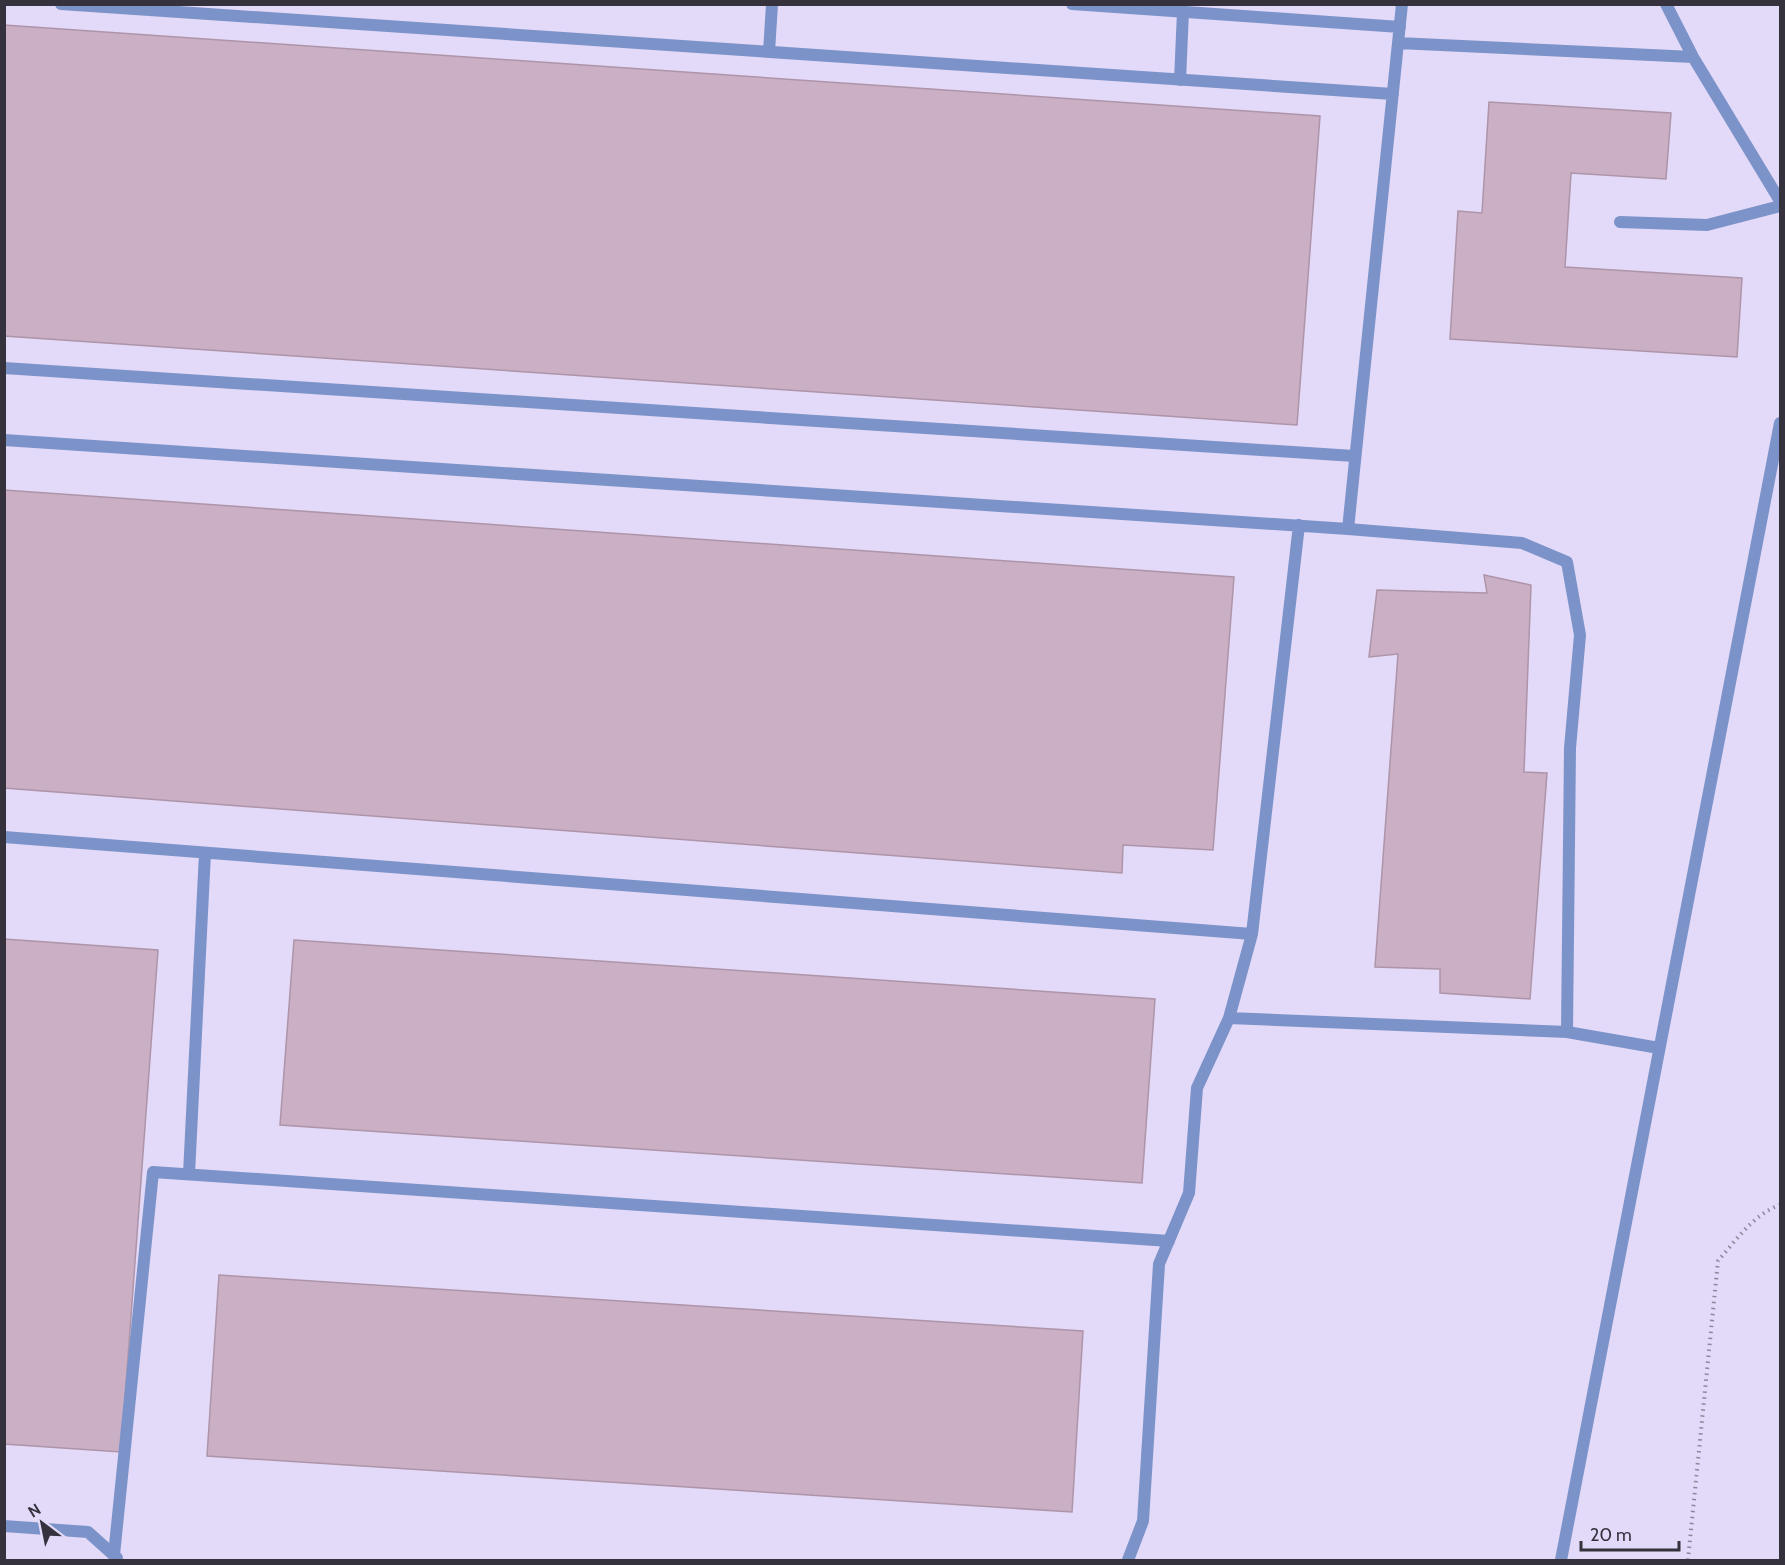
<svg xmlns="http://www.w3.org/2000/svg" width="1785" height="1565" font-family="Cabin,sans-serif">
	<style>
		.building { fill: #cbb0c5; stroke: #ae94a9; stroke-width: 1.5 }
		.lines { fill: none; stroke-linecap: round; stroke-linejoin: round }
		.path { stroke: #8e889d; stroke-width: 4; stroke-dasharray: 1.5 4.5; stroke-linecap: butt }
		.lane { stroke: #7c93c9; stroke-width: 12 }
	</style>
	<rect width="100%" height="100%" fill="#e3d9f8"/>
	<path class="building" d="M4,25L1320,116L1297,425L4,336Z
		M1489,102L1671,113L1666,179L1571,173L1565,267L1742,278L1737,357L1450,339L1458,211L1482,213Z
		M4,490L1234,577L1213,850L1123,845L1122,873L4,788Z
		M1484,575L1531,585L1524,772L1547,773L1530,999L1440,993V969L1375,967L1398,654L1369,657L1377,590L1487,593Z
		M4,939L158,950L121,1452L4,1444Z
		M294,940L1155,999L1142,1183L280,1125Z
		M219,1275L1083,1331L1072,1512L207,1456Z"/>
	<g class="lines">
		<path class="path" d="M1688,1560L1718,1261C1735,1241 1755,1213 1780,1205"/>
		<path class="lane" d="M61,4L1393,94
			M1072,4L1400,27
			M1666,4L1693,57L1780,201
			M1398,43L1693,57
			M769,52L772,4
			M1180,80L1183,12
			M1620,222L1707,225L1780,206
			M4,368L1354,456
			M4,440L1348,529L1522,543L1567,562L1580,635L1570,748L1567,1032
			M1348,529L1402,4
			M4,837L1252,934
			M1229,1018L1567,1032L1659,1048
			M189,1174L205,853
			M4,1526L88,1532L117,1558
			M114,1555L153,1172L1169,1241
			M1128,1560L1143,1521L1159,1264L1189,1193L1197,1088L1229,1018L1252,934L1299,525
			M1561,1560L1780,423"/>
	</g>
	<rect width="1785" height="1565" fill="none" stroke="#35323d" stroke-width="12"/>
	<g transform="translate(42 1523) rotate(328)" stroke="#e3d9f8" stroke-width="4.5" paint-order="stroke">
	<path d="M0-4.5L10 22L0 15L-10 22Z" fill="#35323d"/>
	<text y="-9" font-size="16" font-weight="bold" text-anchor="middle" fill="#35323d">N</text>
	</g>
	<path d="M1581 1541v9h98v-9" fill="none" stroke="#35323d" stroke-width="3"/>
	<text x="1590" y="1541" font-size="18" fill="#35323d" stroke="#e3d9f8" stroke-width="4.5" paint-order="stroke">20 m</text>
</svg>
